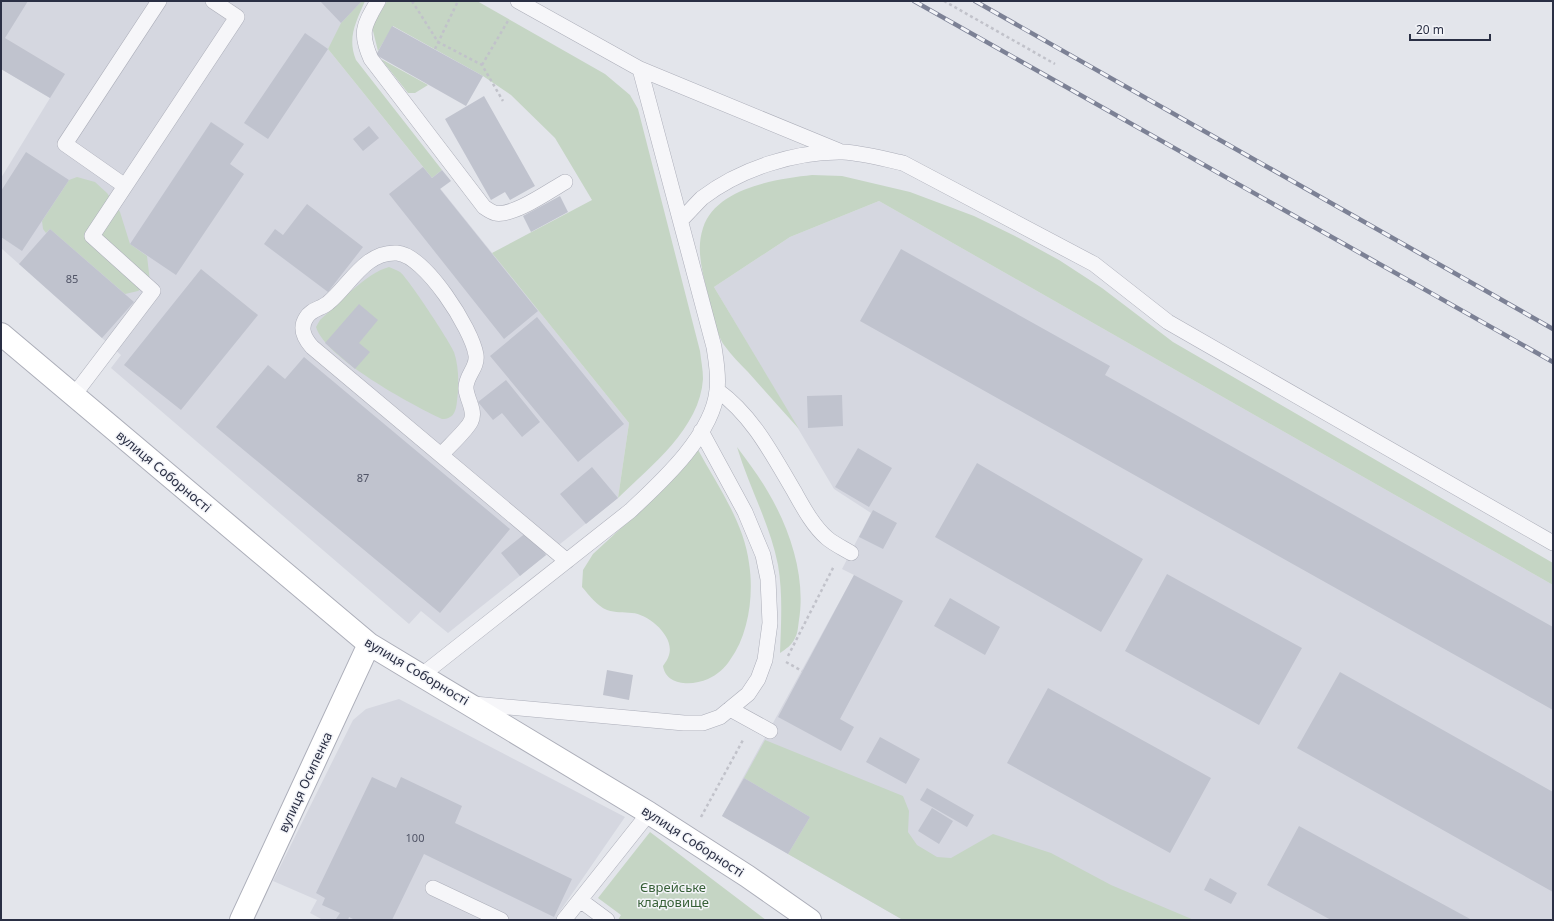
<svg xmlns="http://www.w3.org/2000/svg" width="1554" height="921" font-family="'Noto Sans',sans-serif">
	<style>
		.built { fill: #d5d7e0 }
		.green { fill: #c5d5c4 }
		.building { fill: #c0c3ce }
		.lines { fill: none; stroke-linecap: round; stroke-linejoin: round }
		.lane-casing { stroke: #acaeb9; stroke-width: 16 }
		.secondary-casing { stroke: #acaeb9; stroke-width: 24 }
		.path { stroke: #c1c2ca; stroke-width: 2.5; stroke-dasharray: 3 3; stroke-linecap: butt }
		.lane { stroke: #f6f6f9; stroke-width: 15 }
		.secondary { stroke: #fff; stroke-width: 22 }
		.rail-casing { stroke: #7c8195; stroke-width: 4.5 }
		.rail { stroke: #f3f4f8; stroke-width: 3; stroke-dasharray: 9; stroke-linecap: butt }
		.labels { text-anchor: middle; stroke-width: 3; stroke-linejoin: round; paint-order: stroke }
		.number-label { font-size: 11px; fill: #505466 }
		.street-label { font-size: 13px; fill: #2a2f44; stroke: #f3f4f8 }
		.park-label { font-size: 13px; fill: #376037; stroke: #f3f4f8 }
	</style>
	<rect width="100%" height="100%" fill="#e3e5eb"/>
	<path class="built" d="M1,1H362L328,49L629,423L618,498L448,633L421,611L409,624L111,368L121,355L1,248V178L50,98L1,69Z
		M879,201L1553,585V920H903L722,816L854,575L842,569L871,513L834,489L714,287L790,237Z
		M399,699L625,817L556,917L560,920H323L310,913L317,900L273,881L353,720L366,709Z"/>
	<path class="green" d="M362,1H365C356,22 347,38 356,60L442,170L432,178L328,49L341,23Z
		M387,1H477L605,74L630,95L638,109L700,351C701,360 703,370 703,379C700,428 651,466 618,498L629,423L492,253L592,200L555,138L511,95L483,76L393,26L378,51L372,27Z
		M381,59L428,85L415,93H408Z
		M812,175L842,176L910,192L974,216L1015,236L1059,260L1102,288L1173,342L1553,563V585L879,201L790,237L714,287L799,429C782,410 765,391 748,372C740,364 731,355 724,345C717,336 710,303 707,291C702,270 696,249 703,228C716,188 776,179 812,175Z
		M77,177L95,182L107,193L120,212L130,244L147,256L150,282L138,291L125,294L50,229L46,233L43,229L42,221L69,180Z
		M389,267C393,269 397,270 400,272C408,278 450,342 454,352C459,367 459,385 457,401C456,411 454,419 442,419C412,405 325,358 316,327L320,320C338,304 366,273 389,267Z
		M737,447C748,462 759,476 768,492C790,529 806,577 799,620C798,626 798,633 795,638C792,645 786,649 780,653C781,624 783,594 778,565C770,524 749,487 737,447Z
		M697,448C716,483 744,522 749,563C754,594 749,634 730,660C725,668 717,675 708,679C692,686 666,686 663,666C665,663 668,659 669,655C675,636 648,614 632,613C623,612 616,613 607,610C597,606 589,595 582,587L583,570L593,554L646,505Z
		M765,740L903,796L909,811L908,832L917,845L937,857L951,858L993,834L1051,853L1111,885L1194,920H903L788,854L810,817L744,778Z
		M650,832L766,920H618L621,915L598,898Z"/>
	<path class="building" d="M1,1H28L5,38L65,74L50,98L1,69Z
		M320,1H362L341,23Z
		M392,26L483,76L466,106L376,55Z
		M305,33L328,49L268,139L244,123Z
		M484,96L535,186L510,200L505,192L491,200L445,119Z
		M211,122L244,144L230,164L244,174L176,275L130,244Z
		M369,126L379,138L363,151L353,139Z
		M26,152L69,180L22,251L1,237V191Z
		M423,167L432,178L442,170L451,181L440,189L538,311L504,339L389,194Z
		M560,196L568,212L531,232L523,216Z
		M307,204L363,247L328,292L264,244L275,229L283,235Z
		M50,229L134,302L102,338L19,264Z
		M901,249L1110,366L1105,375L1553,627V710L860,321Z
		M201,269L258,315L181,410L124,365Z
		M359,304L378,320L359,343L370,352L355,369L325,343Z
		M537,317L624,424L578,462L490,356Z
		M304,357L510,529L440,613L216,427L268,365L285,379Z
		M506,380L540,422L522,437L502,413L493,420L478,402Z
		M842,395L843,426L808,428L807,396Z
		M858,448L892,468L869,507L835,487Z
		M977,463L1143,559L1101,632L935,537Z
		M592,467L618,498L586,524L560,494Z
		M873,510L897,523L883,549L859,537Z
		M527,532L546,555L520,576L501,553Z
		M1167,574L1302,648L1259,725L1125,651Z
		M854,575L903,601L840,719L854,727L841,751L778,717Z
		M950,598L1000,627L985,655L934,626Z
		M607,670L633,675L629,700L603,695Z
		M1340,672L1553,792V892L1297,748Z
		M1048,688L1211,778L1170,853L1007,763Z
		M880,737L920,759L906,784L866,762Z
		M372,777L396,788L401,777L462,806L455,823L572,879L554,917L424,854L392,920H355L349,917L348,920L336,919L340,913L322,905L325,898L316,893Z
		M744,778L810,817L788,854L722,816Z
		M927,788L974,815L967,827L920,800Z
		M932,808L953,821L939,844L918,831Z
		M1299,826L1472,920H1331L1267,885Z
		M1210,878L1237,893L1231,904L1204,890Z"/>
	<g class="lines">
		<g class="lane-casing">
			<path id="lane" d="M378,1C364,25 359,32 371,59L484,207C487,209 491,212 495,213C513,217 549,191 565,182
				M640,69L839,151
				M125,186L65,144L159,1
				M681,220C688,213 695,205 702,198C740,169 795,151 843,152C863,153 884,159 903,163L1094,264L1168,322L1553,543
				M717,390C753,416 772,454 794,491C803,507 813,526 827,538C834,544 843,548 851,553
				M74,395L153,291L92,236L237,17L213,1
				M441,455C447,448 468,429 471,421C476,411 467,400 466,389C465,376 478,368 476,355C472,329 425,255 397,253C365,251 350,285 328,303C321,309 311,309 306,318C299,329 305,339 312,347L567,561
				M422,675L630,511C661,482 713,435 717,390C719,375 716,361 714,347L640,69L518,1
				M474,704L684,723H703L720,717L748,694L758,679L765,660L770,623L768,579L763,555L745,512L701,431
				M730,709L770,731
				M433,888L501,920
				M580,900L607,920
				M564,920L649,813"/>
		</g>
		<g class="secondary-casing">
			<path id="secondary" d="M1,334L369,644L649,813L747,876L810,920
				M241,920L369,644"/>
		</g>
		<path class="path" d="M412,1L438,42L482,65L503,101
			M944,1L1055,64
			M435,49L458,1
			M482,65L509,19
			M788,656L834,566
			M786,662L802,671
			M701,817L743,740"/>
		<use href="#lane" class="lane"/>
		<use href="#secondary" class="secondary"/>
		<g class="rail-casing">
			<path id="rail" d="M914,1L1553,362
				M975,1L1553,329"/>
		</g>
		<use href="#rail" class="rail"/>
	</g>
	<g class="labels">
		<g class="number-label">
			<text x="72" y="283">85</text>
			<text x="363" y="482">87</text>
			<text x="415" y="842">100</text>
		</g>
		<g class="street-label">
			<text transform="translate(164 471) rotate(40)" y="5">вулиця Соборності</text>
			<text transform="translate(417 671) rotate(31)" y="5">вулиця Соборності</text>
			<text transform="translate(305 782) rotate(-65)" y="5">вулиця Осипенка</text>
			<text transform="translate(693 841) rotate(33)" y="5">вулиця Соборності</text>
		</g>
		<g class="park-label">
			<text x="673" y="892">Єврейське<tspan x="673" dy="15">кладовище</tspan></text>
		</g>
	</g>
	<rect width="1554" height="921" fill="none" stroke="#2a2f44" stroke-width="4"/>
	<path d="M1410 34v6h80v-6" fill="none" stroke="#2a2f44" stroke-width="2"/>
	<text x="1416" y="34" font-size="12" fill="#2a2f44" stroke="#f3f4f8" stroke-width="3" paint-order="stroke">20 m</text>
</svg>
